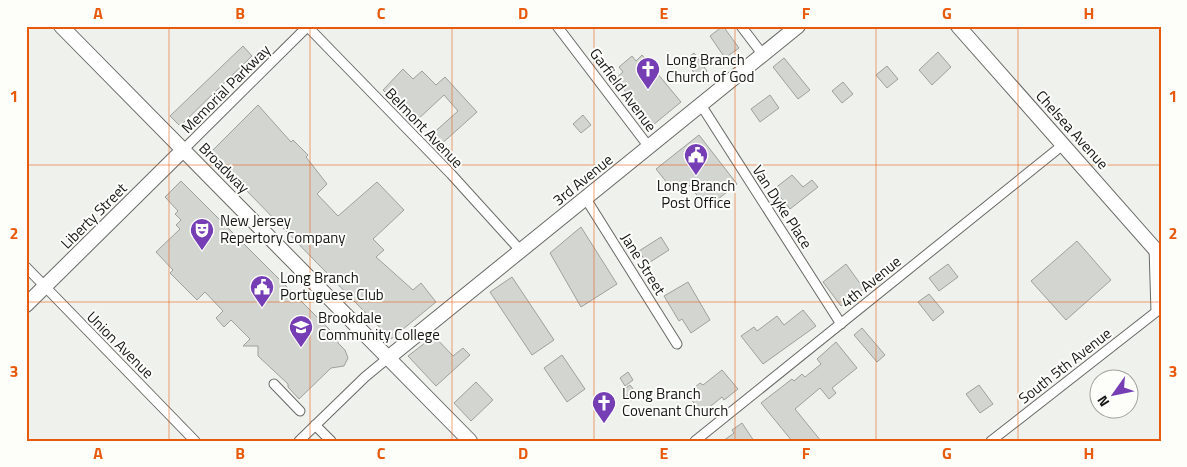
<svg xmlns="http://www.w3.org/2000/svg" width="1187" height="467" font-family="'Titillium Web',sans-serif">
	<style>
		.building { fill: #d3d5d0; stroke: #9ea09c }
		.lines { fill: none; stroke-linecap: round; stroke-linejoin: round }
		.street-casing { stroke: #686965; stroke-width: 11 }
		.secondary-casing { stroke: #686965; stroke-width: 16 }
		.street { stroke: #fff; stroke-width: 9 }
		.secondary { stroke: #fff; stroke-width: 14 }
		.grid { fill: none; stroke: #e8590c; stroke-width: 1; stroke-opacity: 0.55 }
		.labels { text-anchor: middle; stroke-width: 4; stroke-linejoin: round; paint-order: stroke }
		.poi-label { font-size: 15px; fill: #171716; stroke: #fdfefa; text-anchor: start }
		.street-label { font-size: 15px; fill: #171716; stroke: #fdfefa }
		.neatline { fill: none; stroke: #e8590c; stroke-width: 2 }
		.grid-label { font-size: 16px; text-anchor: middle; font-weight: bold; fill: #e8590c }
	</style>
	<rect width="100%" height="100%" fill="#eff1ec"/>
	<path class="building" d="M723,26L739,48L725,58L710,36Z
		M243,46L252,56L180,126L170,116Z
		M938,52L951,67L932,85L919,70Z
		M694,53L707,71L698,78L685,60Z
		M642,55L681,102L653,125L615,79L623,72L619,67L632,56L636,61Z
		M784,58L810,90L798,99L773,67Z
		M887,66L898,79L887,88L876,75Z
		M403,69L413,79L422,71L436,85L445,77L477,112L438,147L429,137L458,111L444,95L415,122L383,90Z
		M843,82L853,94L842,103L832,91Z
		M770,95L779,108L760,122L751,109Z
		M258,105L291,142L293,140L308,155L306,157L327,184L317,194L338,216L377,182L404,210L373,239L384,250L376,257L413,290L421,283L436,302L391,339L210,153Z
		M583,115L591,125L581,133L573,124Z
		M699,135L737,184L707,208L689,185L683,190L678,184L672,189L656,169Z
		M792,175L803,187L812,180L818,187L790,209L774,189Z
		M181,181L338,338V343L345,350L348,358L344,366L331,368L299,399L288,387V384L258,356V346H243L250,339L231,320L224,327L216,318L223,311L205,292L197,300L170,273L173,270L156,252L180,229L176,225L181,220L175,214L178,211L165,197Z
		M581,227L617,284L581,307L550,253Z
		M661,237L669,250L647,264L639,251Z
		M1077,241L1111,280L1066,320L1031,281Z
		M846,264L864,289L841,306L823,282Z
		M948,264L958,277L939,291L929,278Z
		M512,277L554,340L532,355L490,292Z
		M688,282L710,320L691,333L682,319L679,321L664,296Z
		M929,294L944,312L933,321L918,302Z
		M803,310L816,326L763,364L741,336L754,327L757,331L777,316L784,325Z
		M862,328L885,355L877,362L854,335Z
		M434,336L453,356L463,348L470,355L436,386L408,356Z
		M836,342L857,368L832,388L836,393L829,399L820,388L795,409L821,441H792L761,403L792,379L794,381L802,374L805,377L821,364L817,359Z
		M562,355L585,389L567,402L544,368Z
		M722,370L738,389L724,400L722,397L702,413L687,394L700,383L703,385Z
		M628,372L633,380L625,386L620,378Z
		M476,382L493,400L471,421L454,403Z
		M630,385L638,395L631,401L623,390Z
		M979,385L993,404L980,413L966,394Z
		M742,423L754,441H723L734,433L732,430Z"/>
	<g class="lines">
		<g class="street-casing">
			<path id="street" d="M307,26L451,174L520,250
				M557,26L649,147
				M741,26L763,55
				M701,105L841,324
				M183,150L308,26
				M586,199L677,344
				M26,267L195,441
				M274,384L300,411
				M315,425L331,441
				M299,441L365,377L388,358
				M695,441L1064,144
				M991,441L1156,312L1154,247"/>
		</g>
		<g class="secondary-casing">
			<path id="secondary" d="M61,26L470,441
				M958,26L1161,256
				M26,305L183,150
				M388,358L798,26"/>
		</g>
		<use href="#street" class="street"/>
		<use href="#secondary" class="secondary"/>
	</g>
	<path class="grid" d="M169,26V441M310,26V441M452,26V441M594,26V441M735,26V441M876,26V441M1018,26V441M26,165H1161M26,302H1161"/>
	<defs>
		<g id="church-pin" transform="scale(1.25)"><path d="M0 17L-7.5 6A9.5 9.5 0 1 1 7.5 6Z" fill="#763eb5" stroke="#fdfefa"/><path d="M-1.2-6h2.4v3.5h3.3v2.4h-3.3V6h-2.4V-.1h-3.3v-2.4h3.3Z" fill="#fff"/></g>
		<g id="civic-pin" transform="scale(1.25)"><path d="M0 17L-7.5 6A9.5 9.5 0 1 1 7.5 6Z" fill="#763eb5" stroke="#fdfefa"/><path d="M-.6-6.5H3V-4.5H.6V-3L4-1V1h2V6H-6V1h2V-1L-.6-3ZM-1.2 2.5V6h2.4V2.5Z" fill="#fff"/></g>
		<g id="theatre-pin" transform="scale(1.25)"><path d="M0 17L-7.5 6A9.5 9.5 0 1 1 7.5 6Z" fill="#763eb5" stroke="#fdfefa"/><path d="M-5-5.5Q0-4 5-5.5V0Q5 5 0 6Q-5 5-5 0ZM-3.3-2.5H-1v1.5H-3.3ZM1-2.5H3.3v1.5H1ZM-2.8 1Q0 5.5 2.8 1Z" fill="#fff"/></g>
		<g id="university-pin" transform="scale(1.25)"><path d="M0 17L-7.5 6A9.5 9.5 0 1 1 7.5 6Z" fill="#763eb5" stroke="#fdfefa"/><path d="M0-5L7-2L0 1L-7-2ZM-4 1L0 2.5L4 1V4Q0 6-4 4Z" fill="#fff"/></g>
	</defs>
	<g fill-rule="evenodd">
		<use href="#church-pin" x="648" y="69"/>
		<use href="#civic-pin" x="696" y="155"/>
		<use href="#theatre-pin" x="202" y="230"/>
		<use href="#civic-pin" x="262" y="287"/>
		<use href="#university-pin" x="301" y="327"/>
		<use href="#church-pin" x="604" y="403"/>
	</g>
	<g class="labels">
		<g class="poi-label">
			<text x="666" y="65">Long Branch<tspan x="666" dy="17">Church of God</tspan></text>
			<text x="696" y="191" text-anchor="middle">Long Branch<tspan x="696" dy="17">Post Office</tspan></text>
			<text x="220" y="226">New Jersey<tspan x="220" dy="17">Repertory Company</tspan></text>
			<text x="280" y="283">Long Branch<tspan x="280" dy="17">Portuguese Club</tspan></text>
			<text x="318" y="323">Brookdale<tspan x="318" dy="17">Community College</tspan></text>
			<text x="622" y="399">Long Branch<tspan x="622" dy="17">Covenant Church</tspan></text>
		</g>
		<g class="street-label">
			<text transform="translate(226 89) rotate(-45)" y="5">Memorial Parkway</text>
			<text transform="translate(623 90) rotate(53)" y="5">Garfield Avenue</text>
			<text transform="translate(424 128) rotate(46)" y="5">Belmont Avenue</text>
			<text transform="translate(1072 130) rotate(48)" y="5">Chelsea Avenue</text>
			<text transform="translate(224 168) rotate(45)" y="5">Broadway</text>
			<text transform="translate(583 180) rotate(-39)" y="5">3rd Avenue</text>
			<text transform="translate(782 207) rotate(57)" y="5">Van Dyke Place</text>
			<text transform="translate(94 216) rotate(-45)" y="5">Liberty Street</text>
			<text transform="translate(643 264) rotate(58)" y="5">Jane Street</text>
			<text transform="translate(871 282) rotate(-39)" y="5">4th Avenue</text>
			<text transform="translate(120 345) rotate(45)" y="5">Union Avenue</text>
			<text transform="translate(1065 366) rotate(-38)" y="5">South 5th Avenue</text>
		</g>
	</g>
	<rect width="1187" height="467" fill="none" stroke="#fdfefa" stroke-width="55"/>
	<g transform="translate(1114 394) rotate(237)"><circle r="24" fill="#fdfefa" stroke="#a1a29f"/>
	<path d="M0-4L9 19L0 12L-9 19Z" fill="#763eb5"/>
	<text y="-8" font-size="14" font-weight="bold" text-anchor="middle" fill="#171716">N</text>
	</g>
	<rect x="28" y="28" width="1132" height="412" class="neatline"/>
	<g class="grid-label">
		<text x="98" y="19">A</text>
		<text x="240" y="19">B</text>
		<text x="381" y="19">C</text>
		<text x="523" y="19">D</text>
		<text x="664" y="19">E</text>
		<text x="806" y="19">F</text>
		<text x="947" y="19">G</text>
		<text x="1089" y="19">H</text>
		<text x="14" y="102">1</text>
		<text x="1173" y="102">1</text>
		<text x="14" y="239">2</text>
		<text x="1173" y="239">2</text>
		<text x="14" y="377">3</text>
		<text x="1173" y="377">3</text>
		<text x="98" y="459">A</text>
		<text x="240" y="459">B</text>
		<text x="381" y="459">C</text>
		<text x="523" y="459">D</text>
		<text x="664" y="459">E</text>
		<text x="806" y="459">F</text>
		<text x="947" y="459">G</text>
		<text x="1089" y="459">H</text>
	</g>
</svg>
